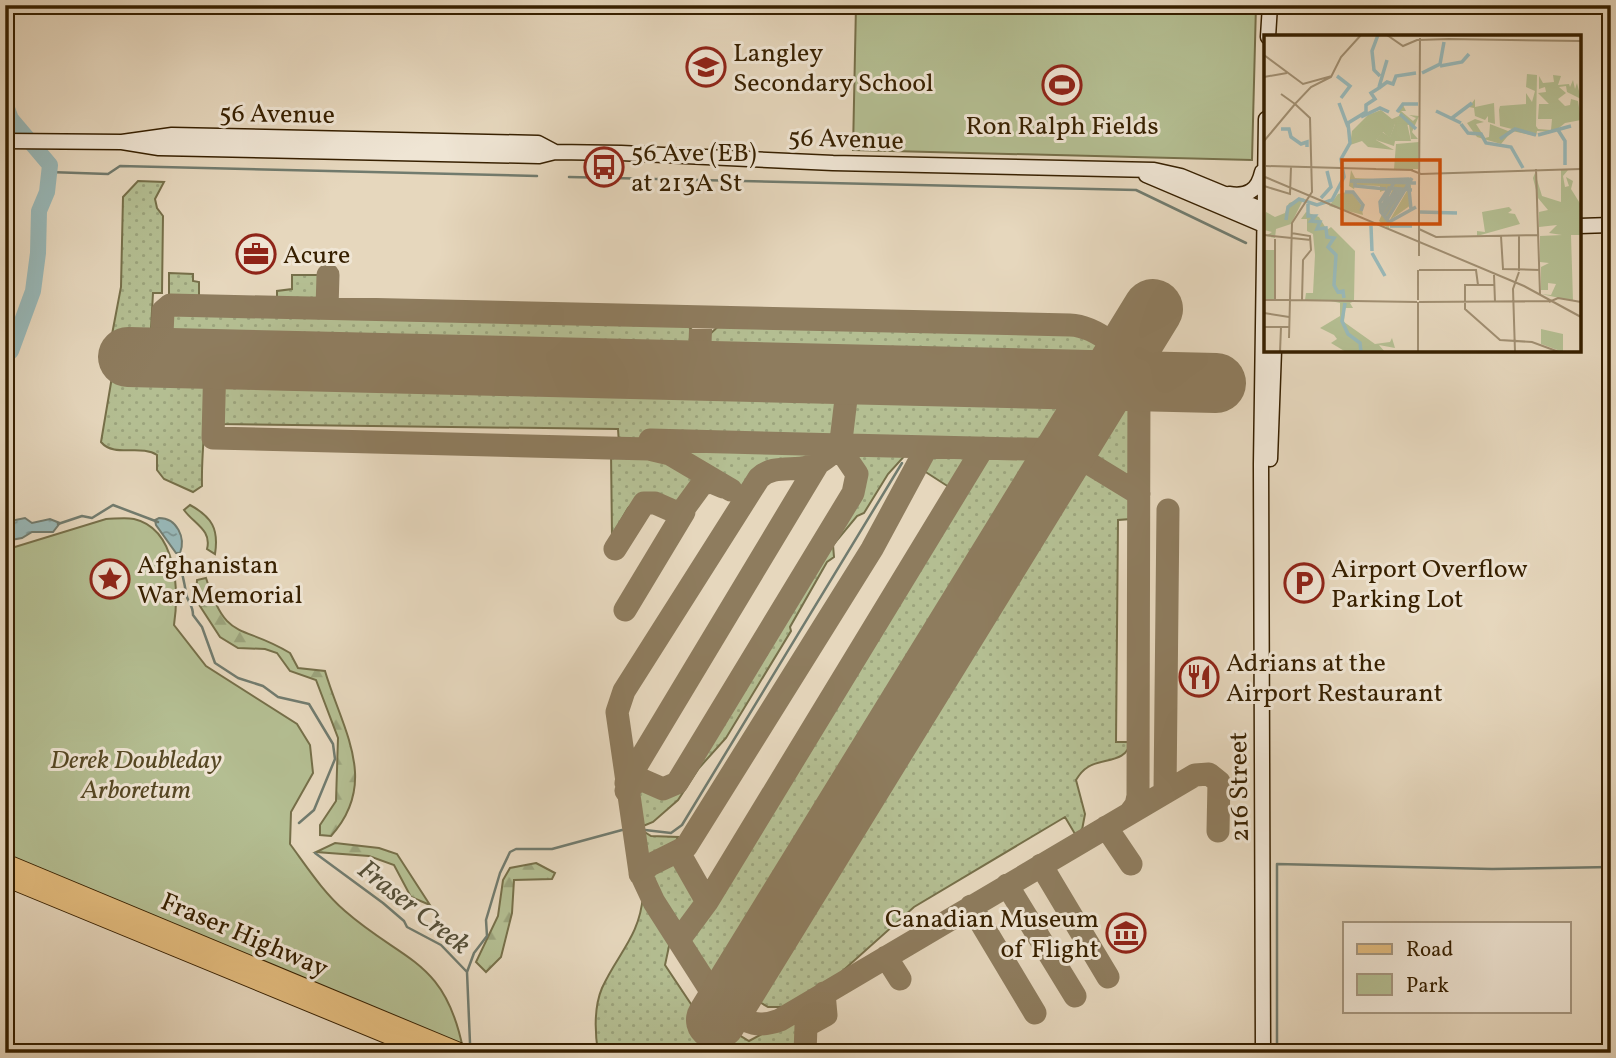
<svg xmlns="http://www.w3.org/2000/svg" width="1616" height="1058" font-family="Vollkorn,serif">
	<style>
		.grass { fill: url(#grass-dots); stroke: #766f49; stroke-width: 2 }
		.forest { fill: url(#forest-firs); stroke: #766f49; stroke-width: 2 }
		.green { fill: #b4be92; stroke: #766f49; stroke-width: 2 }
		.water { fill: url(#water-ripples); stroke: #717b6e; stroke-width: 2 }
		.lines { fill: none; stroke-linecap: round; stroke-linejoin: round }
		.stream { stroke: #717b6e; stroke-width: 2.5 }
		.river { stroke: #98b8b8; stroke-width: 16 }
		.taxiway { stroke: #8e7c5e; stroke-width: 23 }
		.runway { stroke: #8e7c5e; stroke-width: 60 }
		.secondary-casing { stroke: #372000; stroke-width: 17 }
		.primary-casing { stroke: #372000; stroke-width: 18 }
		.secondary { stroke: #efe5d4; stroke-width: 14 }
		.primary { stroke: #e3bc7e; stroke-width: 16 }
		.labels { text-anchor: middle; stroke-width: 6; stroke-linejoin: round; paint-order: stroke }
		.poi-label { font-size: 26px; fill: #372000; stroke: #efe5d4; text-anchor: start }
		.street-label { font-size: 26px; fill: #372000; stroke: #efe5d4 }
		.park-label { font-size: 26px; font-style: italic; fill: #564824; stroke: #efe5d4 }
		.water-label { font-size: 28px; font-style: italic; fill: #544e37; stroke: #efe5d4 }
		.inset-river { fill: none; stroke: #98b8b8; stroke-width: 3.5 }
		.inset-road { fill: none; stroke: #a08e71; stroke-width: 2 }
		.view { fill: #cd500a; fill-opacity: 0.15; stroke: #cd500a; stroke-width: 3.5 }
		.inset-edge { fill: none; stroke: #372000; stroke-width: 3.5 }
	</style>
	<defs>
		<pattern id="grass-dots" width="8" height="8" patternUnits="userSpaceOnUse" patternTransform="scale(1.75)"><rect width="8" height="8" fill="#b4be92"/><path d="M2 2h.1M6 6h.1" fill="none" stroke="#9ba37c" stroke-width="1.8" stroke-linecap="round"/></pattern>
		<pattern id="forest-firs" width="22" height="20" patternUnits="userSpaceOnUse" patternTransform="scale(1.75)"><rect width="22" height="20" fill="#b4be92"/><path d="M5 1l3.5 6h-7zM16 11l3.5 6h-7z" fill="#9ba37c"/></pattern>
		<pattern id="water-ripples" width="26" height="14" patternUnits="userSpaceOnUse" patternTransform="scale(1.75)"><rect width="26" height="14" fill="#98b8b8"/><path d="M2 4q2-2 4 0t4 0M15 11q2-2 4 0t4 0" fill="none" stroke="#7d9593"/></pattern>
	</defs>
	<rect width="100%" height="100%" fill="#e6d7bd"/>
	<filter id="stains"><feTurbulence type="fractalNoise" baseFrequency=".00286" numOctaves="4"/><feColorMatrix values="0 0 0 0 .2 0 0 0 0 .09 0 0 0 0 .02 0 0 0 .5 -.17"/></filter>
	<radialGradient id="worn" r=".72"><stop offset=".6" stop-color="#630" stop-opacity="0"/><stop offset="1" stop-color="#630" stop-opacity=".3"/></radialGradient>
	<path class="grass" d="M138,181L164,182L155,199L157,208L163,216L162,293H153L151,329L139,342H127L126,370L208,374C207,412 201,448 202,486L193,492L164,479L157,470V455C141,444 114,458 101,442L115,359L110,345L121,287L123,197Z
		M169,273L193,274V281L199,282V296L169,295Z
		M292,275H320L324,279V300L277,298V291L292,289Z
		M178,309L683,321L696,334V342L686,354L178,343L168,327L167,321Z
		M723,322L1079,330L1108,354L1102,364L720,355L709,343L710,334Z
		M221,374L838,389L841,392C838,417 836,452 806,461C792,465 776,464 762,466L740,489L664,447L619,444L618,429L221,424Z
		M857,388L1083,395L1052,444L850,439L847,433L852,392Z
		M1117,395L1133,397L1132,484L1081,452Z
		M849,450L909,451L888,474L864,513L857,516L833,545L834,557L827,562L790,627L791,631L726,738L699,768L678,800L653,822L643,826V831L651,836L678,837L673,848L643,858L631,799L634,788L644,783L663,791L677,787L858,491L861,473Z
		M931,451L966,455L967,467L952,489L921,469Z
		M611,452L663,455L699,475L677,511L653,498L639,497L628,508L612,536Z
		M986,453L1046,456L729,970L713,975C702,968 686,950 688,936Z
		M1076,462L1132,496L1131,519L1118,520L1116,742H1130C1128,763 1101,758 1088,767C1083,770 1079,775 1076,780L1085,814L1082,830L1075,834L1065,817L914,907L837,976L786,1007H768L756,1000L754,986Z
		M666,862L676,865L698,900L681,929L677,930L647,879L654,868Z
		M643,895L671,937L665,965L693,1007L749,1041L795,1016L801,1022L800,1053H598C595,1033 594,1007 602,988C618,953 640,936 643,895Z"/>
	<path class="forest" d="M190,505C212,517 219,529 215,554L207,549C212,530 194,524 184,510Z
		M206,578C227,644 241,623 290,653L298,668L325,671C342,729 380,782 331,836L320,835V825L336,801L338,738L316,680L290,671L277,653L265,649L238,648L220,637L196,600L197,580Z
		M335,843L379,848L397,854L430,905L411,897L394,865L369,856L316,852Z
		M536,863L555,873L552,879L514,880L512,913L501,957L486,972L476,962L498,916L503,880L510,868Z"/>
	<path class="green" d="M856,5H1256L1252,160L853,150Z
		M106,519C114,519 125,517 134,519C177,529 179,591 174,625L206,666L297,724L310,745L313,773L291,812L290,844C307,867 323,892 345,911C403,962 445,959 463,1049L5,859V550Z"/>
	<path class="water" d="M25,518L32,523L50,519L60,523L53,532H32L22,538L5,541V522Z
		M159,518C177,518 186,538 180,553H176L156,525L155,520Z"/>
	<g class="lines">
		<path class="stream" d="M49,172L108,174L120,166L537,176
			M569,177L1136,190L1246,243
			M58,524L82,516L92,518L113,505L158,522
			M178,553C180,567 184,579 186,593C187,602 193,604 193,615L202,627L215,663L238,678L263,686L278,697L309,704L333,744L335,759L314,810L299,823
			M645,830L671,833L682,825L902,463
			M315,853L383,903L404,921L407,927L441,945L467,972L470,1043L493,1053
			M467,972L474,953L487,936L486,920L500,873L510,852L516,849H552L622,830
			M1277,1053V864L1492,869L1611,867"/>
		<path class="river" d="M5,103L11,119L50,165L47,192L39,211L38,253L33,291L11,351L5,356"/>
		<path class="taxiway" d="M327,308L328,275
			M161,358L163,311L170,305L1070,325C1095,326 1132,353 1139,378L1138,796L1136,805L1130,813
			M215,359L213,438L649,449L670,454L731,490
			M699,370L701,317
			M650,440L843,445
			M615,549L644,503H655L680,514L702,484L711,482L723,487
			M625,610L684,512
			M626,783L819,462
			M626,791L640,779L663,789L677,783L853,493L857,474L840,449L849,374
			M1165,792L1168,510
			M1106,827L1131,864
			M678,851L707,902
			M1041,865L1108,977
			M640,874L650,865L686,847L872,549L927,447
			M1007,885L1075,996
			M971,906L1035,1013
			M679,940L707,902L983,448
			M886,957L900,979
			M736,987L725,995L709,988L654,902L640,872L617,712L624,691L759,478C772,465 792,471 808,467C822,465 832,450 847,445L1067,450L1139,494
			M736,987L733,1007C744,1026 761,1027 780,1020L1195,775L1209,774L1219,782L1218,831
			M805,1053L806,1026L826,1015L824,993"/>
		<path class="runway" d="M128,357L1216,383
			M716,1020L1153,309"/>
		<g class="secondary-casing">
			<path id="secondary" d="M1268,37L1270,5
				M5,141L122,142L172,135L538,143L555,152
				M122,142L159,148L539,156L555,152L621,153L833,163L1154,170L1181,176L1266,211
				M1146,175L1266,226
				M1229,194C1248,197 1258,190 1262,172
				M1579,226L1611,225
				M1270,459L1274,350
				M1263,1053L1261,464L1266,119"/>
		</g>
		<g class="primary-casing">
			<path id="primary" d="M5,862L464,1053
				M5,878L430,1053"/>
		</g>
		<use href="#secondary" class="secondary"/>
		<use href="#primary" class="primary"/>
	</g>
	<defs>
		<g id="school-ring" transform="scale(2.0125)"><circle r="9.5" fill="#efe5d4" stroke="#8f2418" stroke-width="1.5"/><path d="M0-5L7-2L0 1L-7-2ZM-4 1L0 2.5L4 1V4Q0 6-4 4Z" fill="#8f2418"/></g>
		<g id="stadium-ring" transform="scale(2.0125)"><circle r="9.5" fill="#efe5d4" stroke="#8f2418" stroke-width="1.5"/><path d="M0-5a6.5 5 0 1 0 0 10a6.5 5 0 1 0 0-10ZM-3.5-1.8h7v3.6h-7Z" fill="#8f2418"/></g>
		<g id="bus-ring" transform="scale(2.0125)"><circle r="9.5" fill="#efe5d4" stroke="#8f2418" stroke-width="1.5"/><path d="M-5-6H5V4H4V6H2V4H-2V6H-4V4H-5ZM-3.5-4V0h7V-4ZM-3.5 1.2v1.5H-2V1.2ZM2 1.2v1.5H3.5V1.2Z" fill="#8f2418"/></g>
		<g id="office-ring" transform="scale(2.0125)"><circle r="9.5" fill="#efe5d4" stroke="#8f2418" stroke-width="1.5"/><path d="M-6-3h4V-5.5h4V-3h4V5H-6ZM-1-4.5V-3h2v-1.5ZM-6 0V1H6V0Z" fill="#8f2418"/></g>
		<g id="sight-ring" transform="scale(2.0125)"><circle r="9.5" fill="#efe5d4" stroke="#8f2418" stroke-width="1.5"/><path d="M0-6L1.8-2.2L6-1.7L2.9 1.2L3.7 5.4L0 3.3L-3.7 5.4L-2.9 1.2L-6-1.7L-1.8-2.2Z" fill="#8f2418"/></g>
		<g id="parking-ring" transform="scale(2.0125)"><circle r="9.5" fill="#efe5d4" stroke="#8f2418" stroke-width="1.5"/><path d="M-3.5-5.5H1a3.5 3.5 0 0 1 0 7H-1V5.5H-3.5ZM-1-3.4V-.6H.8a1.4 1.4 0 0 0 0-2.8Z" fill="#8f2418"/></g>
		<g id="restaurant-ring" transform="scale(2.0125)"><circle r="9.5" fill="#efe5d4" stroke="#8f2418" stroke-width="1.5"/><path d="M-5-6h1v4h1v-4h1v4h1v-4h1v5L-1.5 .5V6h-2V.5L-5-1ZM5-6V6H3V1.5H1.5Q1.5-4 5-6Z" fill="#8f2418"/></g>
		<g id="museum-ring" transform="scale(2.0125)"><circle r="9.5" fill="#efe5d4" stroke="#8f2418" stroke-width="1.5"/><path d="M0-6L6-3V-2H-6V-3ZM-5-1h2V3h-2ZM-1-1h2V3h-2ZM3-1h2V3H3ZM-6 4H6V6H-6Z" fill="#8f2418"/></g>
	</defs>
	<g fill-rule="evenodd">
		<use href="#school-ring" x="706" y="67"/>
		<use href="#stadium-ring" x="1062" y="85"/>
		<use href="#bus-ring" x="604" y="167"/>
		<use href="#office-ring" x="256" y="254"/>
		<use href="#sight-ring" x="110" y="579"/>
		<use href="#parking-ring" x="1304" y="583"/>
		<use href="#restaurant-ring" x="1199" y="677"/>
		<use href="#museum-ring" x="1126" y="933"/>
	</g>
	<g class="labels">
		<g class="poi-label">
			<text x="733" y="61">Langley<tspan x="733" dy="30">Secondary School</tspan></text>
			<text x="1062" y="134" text-anchor="middle">Ron Ralph Fields</text>
			<text x="631" y="161">56 Ave (EB)<tspan x="631" dy="30">at 213A St</tspan></text>
			<text x="283" y="263">Acure</text>
			<text x="137" y="573">Afghanistan<tspan x="137" dy="30">War Memorial</tspan></text>
			<text x="1331" y="577">Airport Overflow<tspan x="1331" dy="30">Parking Lot</tspan></text>
			<text x="1226" y="671">Adrians at the<tspan x="1226" dy="30">Airport Restaurant</tspan></text>
			<text x="1099" y="927" text-anchor="end">Canadian Museum<tspan x="1099" dy="30">of Flight</tspan></text>
		</g>
		<g class="street-label">
			<text transform="translate(277 113) rotate(1)" y="9">56 Avenue</text>
			<text transform="translate(846 138) rotate(2)" y="9">56 Avenue</text>
			<text transform="translate(1238 787) rotate(-91)" y="9">216 Street</text>
			<text transform="translate(245 934) rotate(23)" y="9">Fraser Highway</text>
		</g>
		<g class="park-label">
			<text x="136" y="768">Derek Doubleday<tspan x="136" dy="30">Arboretum</tspan></text>
		</g>
		<g class="water-label">
			<text transform="translate(415 906) rotate(38)" y="10">Fraser Creek</text>
		</g>
	</g>
	<g transform="translate(1264 35)">
		<rect width="317" height="317" fill="#e6d7bd"/>
		<path d="M87,135L91,143L145,146H86L144,148L123,183L119,181L124,188L147,149V170L126,185L125,194L115,186L130,151L116,157V151L91,150L90,154L85,151ZM42,177L55,182L63,195L67,192L91,216L90,265H41L42,258H49L51,220L49,199L43,196V184H37Z" fill="#b4be92"/>
		<path d="M263,39L273,40L272,91L274,94L287,95L288,84H274L275,69H285L274,58L282,57L281,52L275,54V41L279,48L290,47L289,40L297,41L294,50L305,49L306,52L309,45L311,54L313,48L317,64L303,57L302,51L295,52L302,58L294,64L301,71L306,70L307,64L314,66L317,85L301,88L290,97L273,96L272,101L248,96L237,109L213,102L203,88L211,84L220,87L212,89L221,103L225,102L226,89L244,96L248,94L236,91L235,75L236,71L262,69V58L268,67L271,56L262,52ZM211,64V72L230,68L231,89L224,87V81L221,85L211,81L210,73L205,72ZM139,70L142,76H137L149,86L152,83L145,80L155,81L148,97L154,104H147L145,90L131,89L126,103L119,97L112,105L130,115L104,112L98,106L86,110L88,96L104,80L117,75L128,84L137,80L134,76ZM297,134L304,135L299,141L301,152L305,151L302,142L309,146L307,154L317,170V200H307L309,266L277,259L287,260L292,249L284,248V255H277V232L285,228L276,227V201L298,200L285,198L293,190L275,192V177L284,175L274,163L269,143L271,138L278,161L297,167ZM245,172L248,175L244,178L251,179L256,189L213,201V196L221,197L218,177ZM67,266H91L86,268L89,273H81L80,287L111,309L126,307L128,303L131,313L115,310L121,317H82L67,308L73,304L70,300L56,293L76,281V268Z" fill="#b4be92"/>
		<path d="M143,88L147,106H131L130,111L112,105L118,97L126,102L131,89ZM155,107L154,134H130L132,109ZM87,156L97,170L99,180L65,171L74,159ZM40,163L27,189L12,194L11,203L2,201L8,197L0,195L2,177L11,182L21,178L25,168ZM0,215H10L11,264H0ZM277,294L299,299V317L277,309Z" fill="#b4be92"/>
		<path class="inset-river" d="M114,0L108,16L110,35L116,41M176,31L198,27L205,19M158,38L176,29L180,7M73,41L86,51L77,63M115,52L123,25M115,53L123,47L129,49L132,41L152,38M75,68L84,92M172,76L197,88M133,77L139,69H154M136,79L152,94M97,82L116,73L125,77M188,83L208,68M197,89L204,98L217,99L222,108L247,112L259,133M17,94H25L27,102L37,109L43,107V112M294,95L301,106V130M274,100L307,91M236,104L251,94L272,100M86,146L152,148M88,146L144,144L147,174M91,146V151L122,154M148,155L125,153L116,167L117,177L125,187L152,172M81,157H89L99,170L97,176M57,163L67,152L63,136M44,169V181H51L47,186L56,187L53,194L62,193L63,202L70,203L64,212L72,220L70,250L74,257L79,256L80,263M118,172L130,147M118,175L133,153M118,177L134,153M156,177L193,178M120,181L138,153M22,185L24,172L35,164L53,170L68,165L80,142L77,124L86,108L84,88L102,77V70L111,64L107,58L115,53M122,186L148,143M107,191L108,216M126,191H148M108,218L121,241M81,268L78,286L84,299L96,308L97,317"/>
		<path class="inset-road" d="M123,0L139,11L153,5L185,4L317,6M0,20L39,49L68,41M0,42L23,38M17,59L31,69L47,52L67,42L77,22L97,0M0,106L31,69L46,83L48,157L28,188L25,303M2,131L112,134M108,134L149,135M272,134L276,259M147,135L157,139L317,134M1,142L260,251L317,282M0,151L26,159L27,132M155,156L156,3M155,194L172,202L275,200M27,198L46,201L47,215L39,225L38,265M0,200L47,205M255,200V236M237,201L239,234L276,235M11,204V265M155,221V152M155,235H212L214,250M230,240L231,267M230,250H201V274L236,305L268,307L295,317M0,265H26M26,265L153,267M154,265V235M154,267V317M155,267L286,266M285,267L294,263L317,267M0,278L25,282M0,292H25M16,317L17,292M251,317L249,254L255,237"/>
		<path class="view" d="M78,125H176V189H78Z"/>
		<rect width="317" height="317" class="inset-edge"/>
	</g>
	<rect width="1616" height="1058" fill="none" stroke="#e6d7bd" stroke-width="28"/>
	<rect x="7" y="7" width="1602" height="1044" fill="none" stroke="#372000" stroke-width="3.5"/>
	<rect x="14" y="14" width="1588" height="1030" fill="none" stroke="#372000" stroke-width="2"/>
	<rect x="1343" y="922" width="228" height="91" fill="#efe5d4" stroke="#a5967f" stroke-width="2"/>
	<rect x="1357" y="944" width="35" height="10" fill="#e3bc7e" stroke="#a5967f" stroke-width="2"/>
	<text x="1406" y="956" font-size="21" fill="#372000">Road</text>
	<rect x="1357" y="974" width="35" height="21" fill="#b4be92" stroke="#a5967f" stroke-width="2"/>
	<text x="1406" y="992" font-size="21" fill="#372000">Park</text>
	<rect width="100%" height="100%" filter="url(#stains)"/>
	<rect width="100%" height="100%" fill="url(#worn)"/>
</svg>
